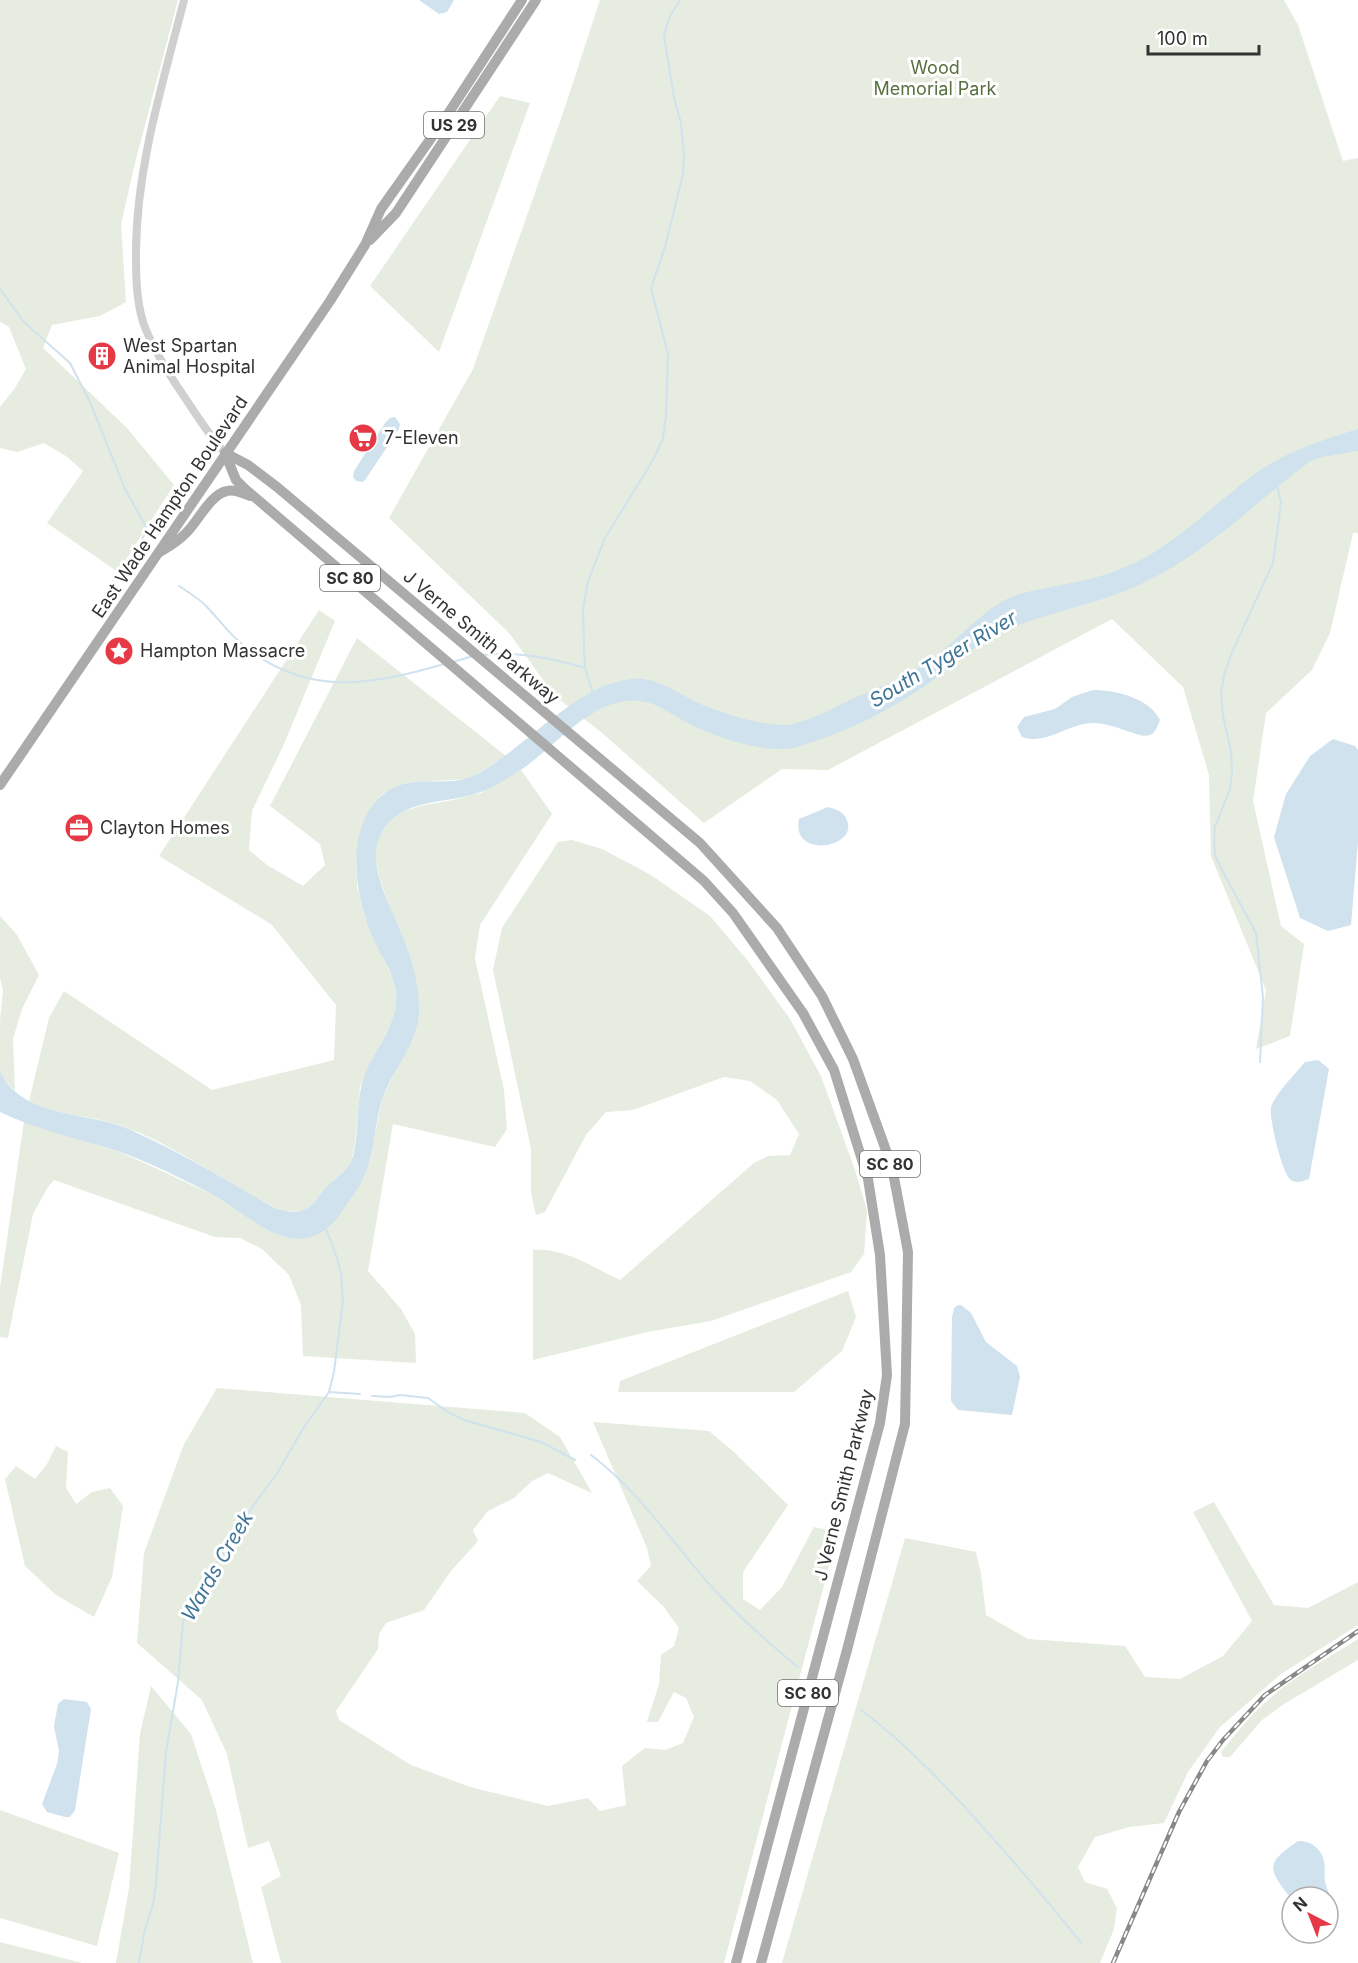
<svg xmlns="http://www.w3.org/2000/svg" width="1358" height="1963" font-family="Inter,sans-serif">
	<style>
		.green { fill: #e6ecdf }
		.water { fill: #cfe2ee }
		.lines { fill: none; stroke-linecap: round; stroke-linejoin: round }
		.stream { stroke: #cfe2ee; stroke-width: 2 }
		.minor { stroke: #d0d0d0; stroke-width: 8 }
		.major { stroke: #ababab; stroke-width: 10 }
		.rail-casing { stroke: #888; stroke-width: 4.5 }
		.rail { stroke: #fff; stroke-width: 2; stroke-dasharray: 7; stroke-linecap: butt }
		.labels { text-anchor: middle; stroke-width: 6; stroke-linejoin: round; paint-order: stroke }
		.shield { fill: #fff; stroke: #707070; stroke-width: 1.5 }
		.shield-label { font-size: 16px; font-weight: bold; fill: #333 }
		.park-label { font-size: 18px; fill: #56703f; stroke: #fff }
		.poi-label { font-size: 18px; fill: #333; stroke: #fff; text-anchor: start }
		.street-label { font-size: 18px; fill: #333; stroke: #fff }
		.water-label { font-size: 20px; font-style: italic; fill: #3f7597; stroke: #fff }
	</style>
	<rect width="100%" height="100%" fill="#fff"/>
	<path class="green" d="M0,0H178L134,167L121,224L126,302L100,316L52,325L43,348L127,428L174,485L118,572L47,523L83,471L66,456L44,443L17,452L0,448V407L15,388L26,369L9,327L0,322Z
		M600,0H1284L1298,25L1343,161L1358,158V533H1353L1330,633L1312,670L1266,713L1253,801L1281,926L1304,944L1290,1036L1256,1049L1266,990L1211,856L1209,775L1183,687L1112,619L828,770L782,769L704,823L601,732L555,696L509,633L389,518L473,369L564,110Z
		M500,96L530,103L439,352L370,286Z
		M319,610L335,621L284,744L252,811L249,850L267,865L303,886L325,865L320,844L270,806L357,638L506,756L469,779L414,782L395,787L382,794L370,809L356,860L357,886L364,915L394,982L397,1003L392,1023L374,1055L360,1087L355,1144L350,1165L323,1191L312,1205L304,1211L285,1212C229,1186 180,1147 122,1126C92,1115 57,1116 29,1101L49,1018L64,991L212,1090L334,1060L336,1005L271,924L159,856Z
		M521,770L552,814L480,925L475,958L504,1090L507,1129L495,1147L393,1124L368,1271L401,1309L415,1334L416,1363L303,1356L301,1305L289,1275L262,1249L240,1238L215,1237L54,1180L48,1187L33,1214L8,1338L0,1337V1288L24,1121L119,1152L147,1164L215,1196L263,1226L287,1237L341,1213L362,1181L370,1160L382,1099L396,1070L419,1003L413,967L401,932L392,914L379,876L375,857L376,843L381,833L390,821L402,812L420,806L453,800L481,793Z
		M572,840L602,849L651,875L710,916L748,961L790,1019L821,1076L855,1170L867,1210L864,1254L851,1272L711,1321L647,1332L533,1360V1250C564,1247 592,1267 620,1280L754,1163L768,1156L790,1155L799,1134L777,1100L750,1081L724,1077L633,1110L606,1112L586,1135L545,1212L536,1215L531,1193V1149L493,970L502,928L558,842Z
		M0,916L17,935L39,975L22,1009L13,1039L15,1091L3,1078L0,1071V1021L3,990L0,978Z
		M848,1291L856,1317L842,1351L794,1392H618L620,1381Z
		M217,1388L525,1413L560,1437L592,1493L548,1473L532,1481L514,1498L488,1511L473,1530L478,1541L451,1571L424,1610L386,1623L379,1634L378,1649L336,1711L339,1720L411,1765L470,1787L548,1806L588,1798L600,1811L626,1805L622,1766L645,1748L665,1750L683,1743L694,1717L686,1698L674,1692L658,1722H647L659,1684L661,1655L674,1646L679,1628L663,1606L637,1581L651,1566L647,1548L593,1422L709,1431L734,1452L788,1505L743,1572V1599L760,1610L782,1587L814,1527L838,1532L724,1963H281L261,1887L281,1876L269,1841L248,1848L227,1754L202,1700L137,1643L144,1553L184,1444Z
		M56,1446L68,1452L66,1488L76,1504L92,1492L110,1488L123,1506L112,1577L94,1617L56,1595L25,1566L5,1479L16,1466L35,1479L47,1464Z
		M1214,1502L1274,1605L1308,1608L1358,1582V1625L1281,1674L1220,1727L1188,1772L1164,1823L1129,1827L1095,1837L1078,1867L1085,1882L1107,1889L1117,1908L1114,1929L1100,1963H782L905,1538L976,1552L981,1574L986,1615L1028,1639L1125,1646L1145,1677L1180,1679L1223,1656L1252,1621L1193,1512Z
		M1358,1639V1660L1284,1704L1262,1720L1230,1757H1223L1221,1752C1232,1738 1243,1725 1255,1712C1284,1682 1323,1661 1358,1639Z
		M151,1686L191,1734L216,1810L253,1963H116L129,1888L140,1734Z
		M0,1810L119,1853L97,1946L0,1918Z
		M0,1942L82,1963H0Z"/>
	<path class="water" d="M419,0H454L447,12L439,14Z
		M395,417L400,424L399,429L365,480L363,482L356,481L353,477L354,471L385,423L390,418Z
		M1358,429V451L1322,457L1309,462C1255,503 1206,553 1145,582C1095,607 1038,612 989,639C965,652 945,672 922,688C884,714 841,734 797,747C767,755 718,738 690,724C673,716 659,703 640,701C592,695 554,750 516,773C503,781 489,790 475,794C449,802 417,800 395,817C355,849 388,898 402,935C411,957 419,983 419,1007C420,1042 393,1068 382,1100C374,1126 375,1156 362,1181C358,1189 352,1197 347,1204C339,1217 329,1230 314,1236C279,1249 244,1212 215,1196C183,1179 148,1161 114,1150C76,1138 35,1129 0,1112V1071C20,1116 81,1112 121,1126C132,1130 143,1136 154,1141C196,1161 235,1186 275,1208C285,1212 296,1214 306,1209C314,1205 317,1198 322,1192C330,1182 343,1174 350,1164C351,1161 352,1159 353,1156C360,1131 355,1103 364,1077C372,1053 393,1031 396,1005C399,980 383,960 373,938C355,898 344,830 381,796C408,771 447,789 473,776C525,751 582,675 643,679C661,681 678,693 694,701C717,712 769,729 793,724C814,719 833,708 852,699C881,686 912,675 937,655C958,639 976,618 998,604C1018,591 1044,589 1066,584C1090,580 1113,573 1135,563C1181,540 1215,503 1256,473C1287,451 1322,440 1358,429Z
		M1093,690C1116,690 1149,698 1160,720C1153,741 1145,737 1127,731C1117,727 1106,724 1095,723C1069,722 1047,746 1022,737L1017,727L1024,717L1055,709L1072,697Z
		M1333,739L1355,746L1358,750V841L1351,925L1328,931L1300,918L1274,837L1286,794L1310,756Z
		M828,807C838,810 846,812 848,824C853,849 791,858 799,819Z
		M1318,1060L1329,1069L1309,1179C1303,1181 1297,1184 1291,1180C1282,1174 1269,1118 1271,1108C1274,1095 1296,1073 1305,1062Z
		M958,1305H961L971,1313L986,1342L1017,1366L1020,1377L1012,1415L958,1410L951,1401L952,1317L954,1308Z
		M64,1699L87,1702L91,1709L75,1810L70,1817H65L47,1812L42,1804L57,1764L59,1751L54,1726L58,1704Z
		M1298,1841C1310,1840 1322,1849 1324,1861C1326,1869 1323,1877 1326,1885C1328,1893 1333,1901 1337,1908L1328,1919V1897H1292V1900C1269,1869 1263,1865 1298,1841Z"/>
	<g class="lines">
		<path class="stream" d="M0,289L24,322L70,363L90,402L125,489L147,529L135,554
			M179,586C188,592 198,598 205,605C218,618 229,634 243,645C307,698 372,685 444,664
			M482,655C517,651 552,658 585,668
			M453,662L473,656
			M593,693L585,668L584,647L583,609L588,581L605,538L653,460L663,439L666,416L668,354L651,288L665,247L683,174L684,156L681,123L674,98L664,36L669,18L680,0
			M1260,1062L1263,997L1256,933L1222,870L1215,855L1214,840L1215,827L1230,789L1232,770L1231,751L1223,716L1221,693L1225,672L1233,650L1273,563L1281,503L1277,485
			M329,1392L360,1394
			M372,1396L390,1397L400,1395L428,1398L448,1412L464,1420L541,1442L575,1460
			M591,1455C638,1490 672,1542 710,1585C737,1615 767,1642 798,1667
			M861,1710C909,1746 950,1790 989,1834C1021,1870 1052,1906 1081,1943
			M139,1963L145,1929L153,1904L156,1883L166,1752L178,1682L183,1622L205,1579L223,1554L237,1528L278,1472L304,1427L329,1392L334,1372L343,1301L341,1273L337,1258L326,1229"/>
		<path class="minor" d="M184,0C163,83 137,164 136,250C136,274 136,299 143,322C151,345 164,366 177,386C193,409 206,432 225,453"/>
		<path class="major" d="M370,240L396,213L536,0
			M225,453L248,465L277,487L700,843L777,928L822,996L853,1059L892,1167L908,1252L905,1424L847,1650L761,1963
			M225,453L236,480L244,488L704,881L733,913L803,1013L834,1070L868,1179L880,1255L887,1375L880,1423L736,1963
			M160,552C170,546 179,541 187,532C198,521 211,494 227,491C234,489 243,493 250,496
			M0,785L330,301L365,245L381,209L446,117L522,0"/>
		<g class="rail-casing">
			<path id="rail" d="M1113,1963L1179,1812L1207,1761L1223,1740L1265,1695L1358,1631"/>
		</g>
		<use href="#rail" class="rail"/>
	</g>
	<defs>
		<g id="building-disc" transform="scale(1.5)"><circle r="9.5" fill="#e63946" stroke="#fff"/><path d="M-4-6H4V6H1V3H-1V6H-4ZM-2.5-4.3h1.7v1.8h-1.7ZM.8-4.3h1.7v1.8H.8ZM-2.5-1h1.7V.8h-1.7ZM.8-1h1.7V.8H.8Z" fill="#fff"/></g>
		<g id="supermarket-disc" transform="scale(1.5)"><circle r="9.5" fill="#e63946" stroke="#fff"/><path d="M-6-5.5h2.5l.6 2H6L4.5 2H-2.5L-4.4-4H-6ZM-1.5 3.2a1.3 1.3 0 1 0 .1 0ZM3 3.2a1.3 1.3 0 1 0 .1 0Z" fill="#fff"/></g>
		<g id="sight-disc" transform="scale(1.5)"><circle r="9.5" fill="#e63946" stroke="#fff"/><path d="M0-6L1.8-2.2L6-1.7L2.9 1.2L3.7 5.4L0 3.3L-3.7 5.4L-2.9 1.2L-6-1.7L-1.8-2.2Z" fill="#fff"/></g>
		<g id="office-disc" transform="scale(1.5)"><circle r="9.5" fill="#e63946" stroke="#fff"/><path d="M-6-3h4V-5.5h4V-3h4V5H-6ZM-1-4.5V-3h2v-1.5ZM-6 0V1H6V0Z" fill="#fff"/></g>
	</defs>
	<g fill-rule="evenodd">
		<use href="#building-disc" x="102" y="356"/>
		<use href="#supermarket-disc" x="363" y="438"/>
		<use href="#sight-disc" x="119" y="651"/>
		<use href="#office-disc" x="79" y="828"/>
	</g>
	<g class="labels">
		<g class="shield">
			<rect x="424" y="112" width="60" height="26" rx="4.5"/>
			<rect x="320" y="565" width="60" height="26" rx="4.5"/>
			<rect x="860" y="1151" width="60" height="26" rx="4.5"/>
			<rect x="778" y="1680" width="60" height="26" rx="4.5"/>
		</g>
		<g class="shield-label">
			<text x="454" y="131">US 29</text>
			<text x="350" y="584">SC 80</text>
			<text x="890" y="1170">SC 80</text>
			<text x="808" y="1699">SC 80</text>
		</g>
		<g class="park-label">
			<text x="935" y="74">Wood<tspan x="935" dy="21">Memorial Park</tspan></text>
		</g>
		<g class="poi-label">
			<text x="123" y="352">West Spartan<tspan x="123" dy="21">Animal Hospital</tspan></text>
			<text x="384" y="444">7-Eleven</text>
			<text x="140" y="657">Hampton Massacre</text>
			<text x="100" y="834">Clayton Homes</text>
		</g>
		<g class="street-label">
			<text transform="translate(170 507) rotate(-56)" y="6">East Wade Hampton Boulevard</text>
			<text transform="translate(481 637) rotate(40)" y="6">J Verne Smith Parkway</text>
			<text transform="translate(844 1485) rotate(-76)" y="6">J Verne Smith Parkway</text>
		</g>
		<g class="water-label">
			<text transform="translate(943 659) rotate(-31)" y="7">South Tyger River</text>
			<text transform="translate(217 1566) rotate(-60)" y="7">Wards Creek</text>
		</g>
	</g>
	<g transform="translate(1310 1915) rotate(318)"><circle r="28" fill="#ffffff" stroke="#adadad" stroke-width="1.5"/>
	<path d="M0-4.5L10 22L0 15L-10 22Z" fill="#e63946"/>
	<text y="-9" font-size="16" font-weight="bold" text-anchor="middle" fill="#333333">N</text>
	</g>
	<path d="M1148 45v9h111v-9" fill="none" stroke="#333333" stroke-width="3"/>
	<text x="1157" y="45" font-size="18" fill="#333333" stroke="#ffffff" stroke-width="4.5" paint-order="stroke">100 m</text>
</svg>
